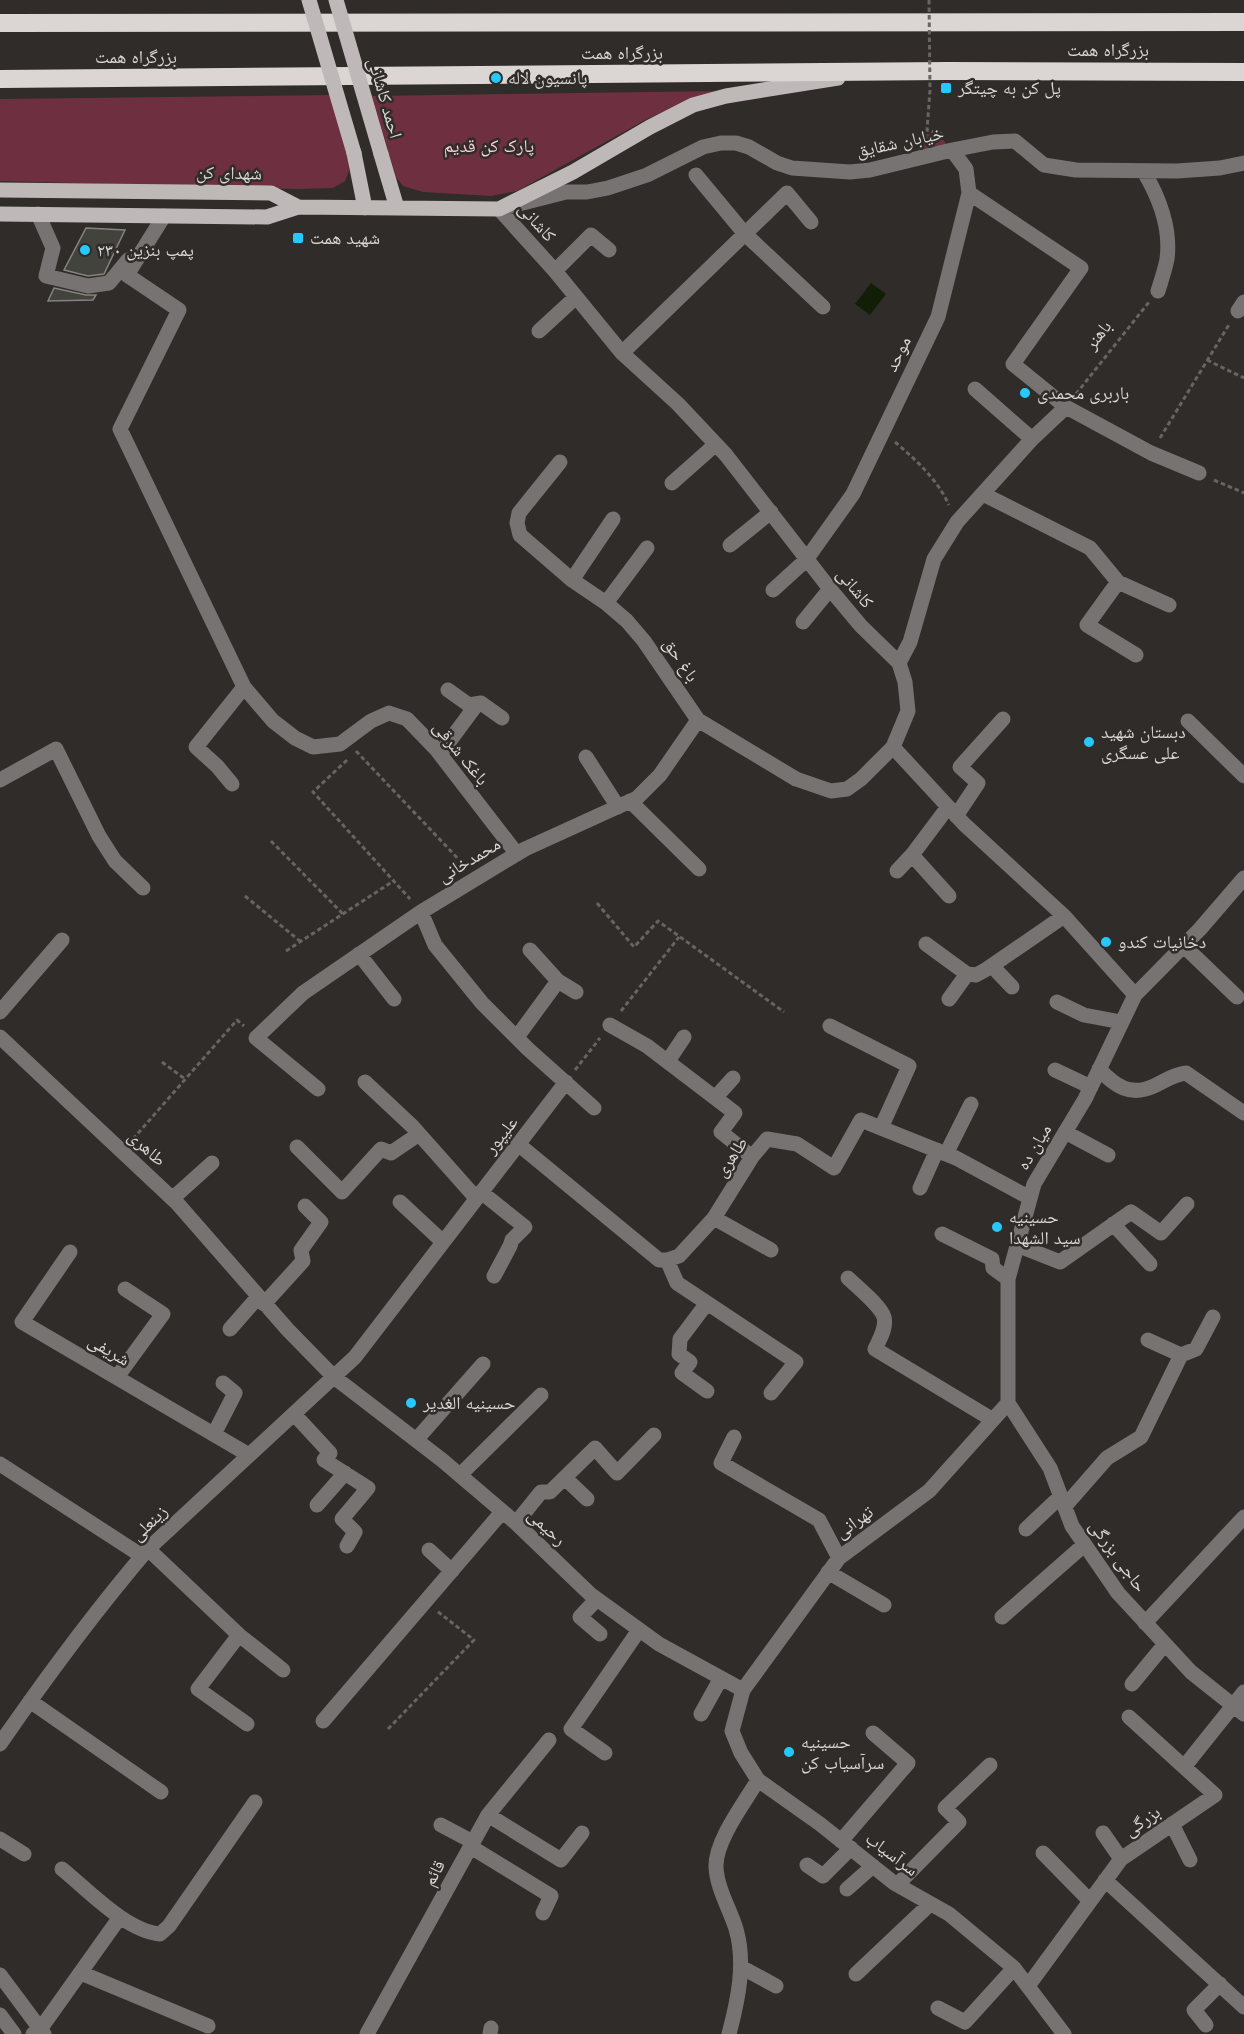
<svg xmlns="http://www.w3.org/2000/svg" width="1244" height="2034" font-family="Inter,'Noto Naskh Arabic',sans-serif">
	<style>
		.green { fill: #6e3041 }
		.water { fill: #121f06 }
		.building { fill: #43433e; stroke: #84837e; stroke-width: 1.5 }
		.lines { fill: none; stroke-linecap: round; stroke-linejoin: round }
		.path { stroke: #676461; stroke-width: 3; stroke-dasharray: 4.5 3; stroke-linecap: butt }
		.minor { stroke: #767372; stroke-width: 15 }
		.major { stroke: #beb9b8; stroke-width: 15 }
		.highway { stroke: #dbd5d3; stroke-width: 18 }
		.path-bridge { stroke: #676461; stroke-width: 3; stroke-dasharray: 4.5 3; stroke-linecap: butt }
		.major-bridge { stroke: #beb9b8; stroke-width: 15 }
		.poi-dot { fill: #26c9fe; stroke: #2f2c29; stroke-width: 2 }
		.labels { text-anchor: middle; stroke-width: 5; stroke-linejoin: round; paint-order: stroke }
		.street-label { font-size: 18px; fill: #d9d7d5; stroke: #2f2c29 }
		.poi-label { font-size: 18px; fill: #d9d7d5; stroke: #2f2c29; text-anchor: start }
		.park-label { font-size: 18px; fill: #fecbd5; stroke: #2f2c29 }
	</style>
	<rect width="100%" height="100%" fill="#2f2c29"/>
	<path class="green" d="M720,91L687,101L647,119L517,191L491,196L423,192L403,186L396,177L372,96Z
		M332,95L348,158L349,171L345,181L333,188L296,189L0,181V99Z
		M923,133L942,137L947,146L919,153L917,136Z"/>
	<path class="water" d="M871,283L886,294L870,315L855,304Z"/>
	<path class="building" d="M86,228L125,230L104,274L88,276L64,270Z
		M54,288L86,295H96L93,300L48,301Z"/>
	<g class="lines">
		<path class="path" d="M930,90L927,130L944,135
			M1207,360L1244,378
			M1076,394L1149,302
			M1160,438L1230,323
			M895,442C917,461 937,479 949,505
			M1214,480L1244,493
			M356,751L465,866
			M347,760L313,792L410,899
			M271,841L343,914
			M245,896L301,942
			M597,903L634,947L658,921L784,1012
			M286,951L395,880
			M621,1011L679,937
			M162,1062L185,1079
			M575,1070L600,1038
			M133,1139L237,1020L244,1026
			M388,1729L474,1640L437,1611"/>
		<path class="minor" d="M1144,172C1159,197 1171,229 1167,259C1165,270 1161,281 1158,291
			M696,175L745,234L823,307
			M969,193L1081,268L1013,364L1066,407L1151,453L1199,473
			M38,214L53,248L46,276L88,286L109,283L128,260
			M164,216L127,275L179,310L120,429L244,687L273,721L295,738L313,747L340,744L371,721L389,713L407,719L436,749L517,854
			M555,271L591,235L609,250
			M1238,311L1244,302
			M539,331L576,297
			M622,353L787,193L811,222
			M975,389L1032,439
			M560,462L519,513L517,523L520,535L572,580L606,603L627,621L644,641L698,720L796,779L831,791L847,789L861,779L893,747
			M672,483L716,444
			M983,494L1090,548L1118,582L1169,605
			M730,545L771,512
			M572,580L613,519
			M1118,582L1087,625L1136,655
			M773,590L806,560L853,494L938,317L969,193L966,169L952,150
			M606,603L647,548
			M803,622L830,589
			M899,663L910,642L934,559L957,522L1032,439L1066,407
			M448,690L469,705L481,703L502,718
			M1188,721L1244,776
			M440,754L477,704
			M586,757L618,807
			M0,780L56,749L99,836L115,861L143,888
			M232,784L217,766L196,747L244,687
			M630,801L699,869
			M956,816L978,783L960,767L1003,719
			M912,855L949,896
			M897,871L912,855L948,807
			M421,912L435,945L482,1003L528,1049L594,1108
			M926,944L967,974
			M1184,946L1237,997
			M530,950L558,981L576,992
			M359,954L394,999
			M992,966L1012,987
			M967,974L976,975L987,969L1064,916
			M1135,995L1064,916L964,824L893,747L908,711L905,682L899,663L861,626L830,589L726,455L678,404L622,353L555,271L499,209L566,192H587L608,188L647,175L703,147L721,143H736L749,147L777,163L792,168L850,172L870,170L952,150L993,142L1015,141L1044,165L1076,170L1177,171L1220,168L1244,163
			M949,999L967,974
			M1057,1002L1084,1015L1121,1022
			M0,1012L62,940
			M610,1025L647,1046L735,1113L721,1132L752,1157
			M830,1026L909,1066L881,1128
			M0,1037L177,1203L288,1330L334,1377L442,1460L516,1523L590,1594L659,1644L743,1690
			M517,1037L558,981
			M668,1061L684,1037
			M1099,1069C1115,1086 1130,1097 1154,1086C1165,1081 1174,1074 1186,1073L1244,1113
			M1055,1070L1091,1087
			M365,1082L412,1126L476,1198
			M318,1089L256,1038L303,993L421,912L525,849L637,798L660,775L698,720
			M715,1098L733,1078
			M1065,1132L1108,1155
			M518,1144L659,1260H667L679,1256L714,1218L752,1157L767,1139L797,1144L834,1168L861,1120L956,1158L1030,1198
			M297,1147L342,1192L381,1149L391,1153L419,1134
			M946,1154L971,1104
			M920,1188L937,1150
			M481,1192L525,1227L512,1240L510,1246L494,1276
			M173,1198L212,1163
			M400,1202L443,1242
			M714,1218L771,1250
			M1113,1224L1150,1264
			M942,1234L992,1259L993,1268L1008,1279
			M1017,1245L1060,1262L1131,1212L1161,1233L1187,1204
			M70,1252L22,1322L249,1455
			M667,1260L677,1283L796,1362L771,1393
			M848,1278C857,1287 880,1305 884,1317C887,1328 879,1340 875,1349L993,1420
			M707,1303L680,1339L679,1354L690,1362L682,1373L707,1391
			M264,1304L303,1261L301,1250L321,1222L305,1206
			M230,1329L258,1297
			M1148,1340L1181,1355
			M1181,1355L1196,1349L1213,1317
			M117,1377L163,1314L125,1289
			M1008,1403L929,1491L839,1558L743,1690L732,1731L741,1753L758,1780L820,1824L894,1883L949,1914L1014,1968L1064,2034
			M1008,1403V1279L1034,1184L1085,1099L1135,995L1200,929L1244,878
			M1008,1403L1050,1468L1072,1526L1118,1593L1191,1672L1244,1714
			M294,1414L330,1453L324,1460L368,1488L342,1519L355,1532L347,1546
			M214,1434L235,1393L223,1383
			M734,1437L721,1463L819,1520L839,1558
			M416,1440L483,1364
			M0,1464L142,1556
			M460,1475L541,1395
			M565,1478L587,1499
			M317,1505L345,1473
			M1065,1506L1107,1458L1141,1437L1181,1355
			M516,1523L541,1492H550L595,1448L617,1473L654,1435
			M1026,1529L1061,1496
			M148,1549L239,1635L283,1670
			M429,1550L452,1571
			M828,1572L884,1605
			M597,1599L580,1617L600,1634
			M1002,1617L1084,1545
			M1145,1623L1244,1517
			M239,1635L198,1689L247,1724
			M1132,1684L1165,1644
			M30,1701L161,1792
			M701,1714L721,1678
			M323,1721L502,1512
			M0,1744C47,1676 95,1611 148,1549L355,1357L566,1082
			M605,1753L571,1729L639,1630
			M1184,1767L1244,1692
			M488,1815L561,1860L582,1833
			M1172,1824L1190,1860
			M441,1825L473,1842
			M1103,1833L1121,1859
			M0,1839L24,1854
			M841,1841L908,1763L873,1733
			M471,1847L551,1896L543,1913
			M1043,1853L1090,1901
			M807,1865L823,1876L851,1848
			M62,1869C88,1890 126,1931 160,1934L169,1926L255,1802
			M1105,1880L1244,2007
			M897,1885L959,1822L945,1808L990,1765
			M847,1889L873,1866
			M741,1967L776,1986
			M81,1973L208,2026
			M856,1974L930,1904
			M0,1975L44,2034
			M1028,1986L1121,1859L1215,1795L1129,1717
			M938,2008L965,2022L1014,1968
			M0,2015L14,2034
			M1206,2025L1194,2010L1220,1984
			M33,2034L41,2028L120,1917
			M367,2034L488,1815L549,1740
			M490,2034L491,2028
			M729,2034C738,2000 746,1963 736,1929C730,1909 717,1889 716,1867C715,1841 745,1802 758,1780"/>
		<path class="major" d="M354,153L365,208
			M381,154L397,208
			M0,190L271,193L298,207
			M0,214L267,217L298,207L499,209L573,172L650,127L693,105L726,96L838,78"/>
		<path class="highway" d="M0,23L1244,22
			M0,79L947,71L1244,72"/>
		<path class="path-bridge" d="M929,0L930,90"/>
		<path class="major-bridge" d="M309,0L354,153
			M336,0L381,154"/>
	</g>
	<g class="poi-dot">
		<circle cx="496" cy="78" r="6"/>
		<rect x="940" y="82" width="12" height="12" rx="3"/>
		<rect x="292" y="232" width="12" height="12" rx="3"/>
		<circle cx="85" cy="250" r="6"/>
		<circle cx="1025" cy="393" r="6"/>
		<circle cx="1089" cy="742" r="6"/>
		<circle cx="1106" cy="942" r="6"/>
		<circle cx="997" cy="1227" r="6"/>
		<circle cx="411" cy="1403" r="6"/>
		<circle cx="789" cy="1752" r="6"/>
	</g>
	<g class="labels">
		<g class="street-label">
			<text x="1108" y="56">بزرگراه همت</text>
			<text x="622" y="59">بزرگراه همت</text>
			<text x="136" y="63">بزرگراه همت</text>
			<text transform="translate(385 98) rotate(74)" y="6">احمد کاشانی</text>
			<text transform="translate(900 142) rotate(-12)" y="6">خیابان شقایق</text>
			<text transform="translate(229 173) rotate(1)" y="6">شهدای کن</text>
			<text transform="translate(537 222) rotate(48)" y="6">کاشانی</text>
			<text transform="translate(1098 335) rotate(-52)" y="6">باهنر</text>
			<text transform="translate(898 354) rotate(-64)" y="6">موحد</text>
			<text transform="translate(855 588) rotate(50)" y="6">کاشانی</text>
			<text transform="translate(681 660) rotate(56)" y="6">باغ حق</text>
			<text transform="translate(461 753) rotate(51)" y="6">باغک شرقی</text>
			<text transform="translate(469 860) rotate(-31)" y="6">محمدخانی</text>
			<text transform="translate(501 1135) rotate(-52)" y="6">علیپور</text>
			<text transform="translate(1034 1147) rotate(-59)" y="6">میان ده</text>
			<text transform="translate(147 1148) rotate(42)" y="6">طاهری</text>
			<text transform="translate(731 1157) rotate(-56)" y="6">طاهری</text>
			<text transform="translate(109 1350) rotate(30)" y="6">شریفی</text>
			<text transform="translate(854 1522) rotate(-36)" y="6">تهرانی</text>
			<text transform="translate(149 1523) rotate(-44)" y="6">زینعلی</text>
			<text transform="translate(547 1527) rotate(43)" y="6">رحیمی</text>
			<text transform="translate(1118 1556) rotate(54)" y="6">حاجی بزرگی</text>
			<text transform="translate(1142 1821) rotate(-34)" y="6">بزرگی</text>
			<text transform="translate(892 1854) rotate(37)" y="6">سرآسیاب</text>
			<text transform="translate(434 1873) rotate(-61)" y="6">قائم</text>
		</g>
		<g class="poi-label">
			<text x="508" y="84">پانسیون لاله</text>
			<text x="958" y="94">پل کن به چیتگر</text>
			<text x="310" y="244">شهید همت</text>
			<text x="97" y="256">پمپ بنزین ۲۳۰</text>
			<text x="1037" y="399">باربری محمدی</text>
			<text x="1101" y="738">دبستان شهید<tspan x="1101" dy="21">علی عسگری</tspan></text>
			<text x="1118" y="948">دخانیات کندو</text>
			<text x="1009" y="1223">حسینیه<tspan x="1009" dy="21">سید الشهدا</tspan></text>
			<text x="423" y="1409">حسینیه الغدیر</text>
			<text x="801" y="1748">حسینیه<tspan x="801" dy="21">سرآسیاب کن</tspan></text>
		</g>
		<g class="park-label">
			<text x="489" y="152">پارک کن قدیم</text>
		</g>
	</g>
</svg>
